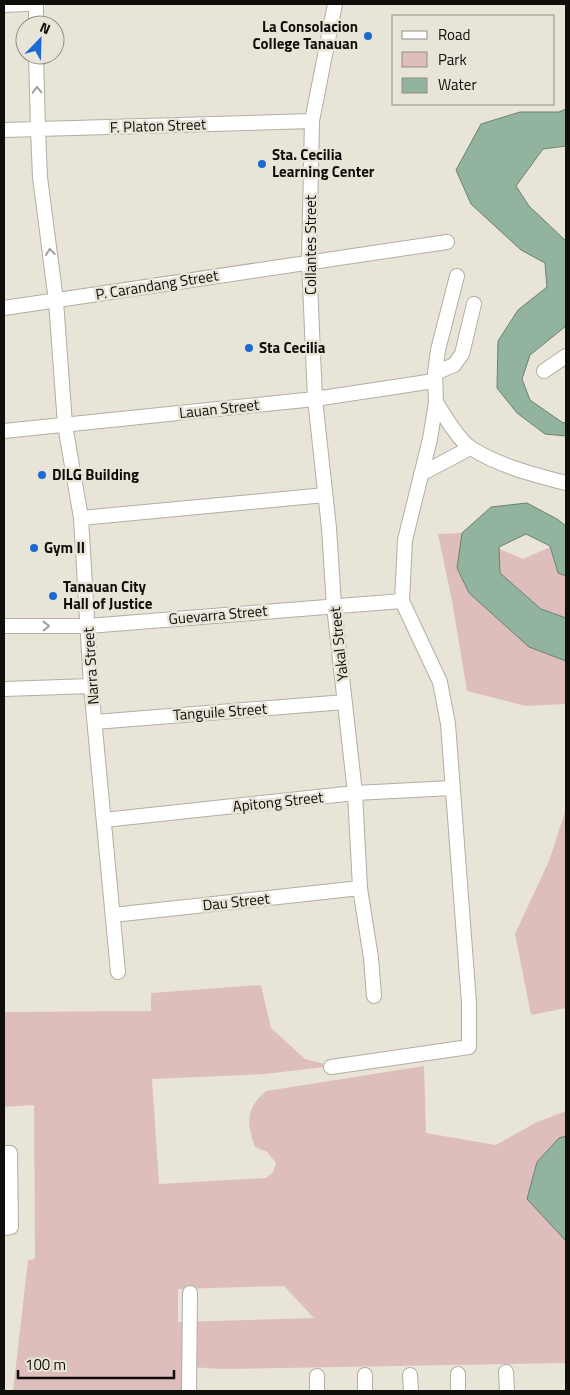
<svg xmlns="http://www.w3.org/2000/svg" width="570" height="1395" font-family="'Titillium Web',sans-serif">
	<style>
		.green { fill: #debebd; fill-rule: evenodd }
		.water { fill: #92b39d; stroke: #6b8271 }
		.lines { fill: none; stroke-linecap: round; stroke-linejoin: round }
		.minor-casing { stroke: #b2aea2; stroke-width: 16 }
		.minor { stroke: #fff; stroke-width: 14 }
		.oneway { stroke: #9f9f9d }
		.poi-dot { fill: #196ad5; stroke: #e9e4d8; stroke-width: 2 }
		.labels { text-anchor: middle; stroke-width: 5; stroke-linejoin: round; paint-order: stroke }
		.poi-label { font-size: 15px; font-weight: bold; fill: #100e0a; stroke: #e9e4d8; text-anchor: start }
		.street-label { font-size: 15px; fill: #100e0a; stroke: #e9e4d8 }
	</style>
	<rect width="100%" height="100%" fill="#e9e4d8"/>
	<path class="green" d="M462,533L523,559L550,547L558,573L566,576V704L526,706L467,691L452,601L438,534Z
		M566,809V1008L531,1015L515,934L549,861Z
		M261,985L271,1028L305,1059L333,1066L265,1074L152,1079L159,1184L266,1178L273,1172L276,1163L267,1152L255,1147C246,1123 246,1108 266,1091L424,1066L426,1133L496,1145L535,1123L566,1111V1363L223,1369L190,1367L189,1391H13L28,1260L35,1259L34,1105L4,1107V1012L151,1011V993ZM284,1286L314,1318L178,1322V1289Z"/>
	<path class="water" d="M566,109V146L543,149L516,186L529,206L566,241V326L530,355L522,379L530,400L563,423L566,422V436L545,434L517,413L497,388L498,341L518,310L547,287L545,263L521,250L471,204L456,170L481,124L520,112H559Z
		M527,503L557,519L566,526V576L558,573L550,546L526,534L499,547L500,573L541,609L566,618V661L529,647L469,593L457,568L462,533L491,507Z
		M566,1136V1241L527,1199L537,1162L559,1138Z"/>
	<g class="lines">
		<g class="minor-casing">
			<path id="minor" d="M36,4V25
				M335,4L312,121L309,261L315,399L329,528L334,606L355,793L360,888L371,958L374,996
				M4,5L27,4
				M36,55L38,129L40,177L56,301L65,425L81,518L91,686L118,972
				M4,130L312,121
				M4,308L447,242
				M544,371L566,356
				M435,373L454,365L462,354L474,304
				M436,402C444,415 458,440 471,448C499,466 535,475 566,483
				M4,431L315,399L434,381
				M421,474L470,448
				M81,518L325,495
				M4,626H88L402,601
				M4,689L91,686
				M95,722L345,702
				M104,820L355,793L452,788
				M113,915L360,888
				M331,1067L469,1047V1003L448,724L440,682L402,601L405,540L430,439L436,402L435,373L438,350L457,276
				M4,1153H10L11,1227L4,1228
				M506,1372L507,1391
				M458,1374V1391
				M410,1375L411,1391
				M189,1391L190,1293
				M317,1391V1376
				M365,1391V1375"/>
		</g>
		<use href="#minor" class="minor"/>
	</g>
	<defs><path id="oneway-chevron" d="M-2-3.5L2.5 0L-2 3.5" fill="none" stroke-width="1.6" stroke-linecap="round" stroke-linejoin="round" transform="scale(1.25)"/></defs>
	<g class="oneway">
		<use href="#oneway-chevron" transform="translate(37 90) rotate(-91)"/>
		<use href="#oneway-chevron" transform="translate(50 252) rotate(-97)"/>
		<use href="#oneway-chevron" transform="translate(46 626) rotate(-1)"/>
	</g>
	<g class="poi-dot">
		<circle cx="368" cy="36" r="5"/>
		<circle cx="262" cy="164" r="5"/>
		<circle cx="249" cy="348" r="5"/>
		<circle cx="42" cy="475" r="5"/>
		<circle cx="34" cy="548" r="5"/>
		<circle cx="53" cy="596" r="5"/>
	</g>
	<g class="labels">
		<g class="poi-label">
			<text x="358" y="32" text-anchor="end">La Consolacion<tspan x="358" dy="17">College Tanauan</tspan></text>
			<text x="272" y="160">Sta. Cecilia<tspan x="272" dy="17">Learning Center</tspan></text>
			<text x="259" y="353">Sta Cecilia</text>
			<text x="52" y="480">DILG Building</text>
			<text x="44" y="553">Gym II</text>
			<text x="63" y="592">Tanauan City<tspan x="63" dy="17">Hall of Justice</tspan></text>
		</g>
		<g class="street-label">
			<text transform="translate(158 126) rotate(-2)" y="5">F. Platon Street</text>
			<text transform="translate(311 245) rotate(-90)" y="5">Collantes Street</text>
			<text transform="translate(157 285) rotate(-9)" y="5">P. Carandang Street</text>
			<text transform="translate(219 409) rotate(-6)" y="5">Lauan Street</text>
			<text transform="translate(218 615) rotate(-5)" y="5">Guevarra Street</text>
			<text transform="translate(339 644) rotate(-96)" y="5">Yakal Street</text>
			<text transform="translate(91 666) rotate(-94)" y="5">Narra Street</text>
			<text transform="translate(220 712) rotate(-4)" y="5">Tanguile Street</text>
			<text transform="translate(278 802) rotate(-6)" y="5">Apitong Street</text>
			<text transform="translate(236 902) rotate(-6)" y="5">Dau Street</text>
		</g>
	</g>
	<rect width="570" height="1395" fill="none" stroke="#100e0a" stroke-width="10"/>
	<rect x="392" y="15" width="162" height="90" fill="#e9e4d8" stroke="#928e86"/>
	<rect x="402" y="31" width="25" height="8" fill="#ffffff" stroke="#928e86"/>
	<text x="438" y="40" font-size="15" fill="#100e0a">Road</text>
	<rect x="402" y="52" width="25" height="15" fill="#debebd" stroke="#928e86"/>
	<text x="438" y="65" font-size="15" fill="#100e0a">Park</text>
	<rect x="402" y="78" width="25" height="15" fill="#92b39d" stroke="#928e86"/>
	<text x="438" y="90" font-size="15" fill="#100e0a">Water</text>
	<g transform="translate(40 40) rotate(23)"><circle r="24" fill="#e9e4d8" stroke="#928e86"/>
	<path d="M0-4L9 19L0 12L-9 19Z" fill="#196ad5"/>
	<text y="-8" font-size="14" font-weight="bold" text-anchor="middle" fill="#100e0a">N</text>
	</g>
	<path d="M18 1370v8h156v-8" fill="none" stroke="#100e0a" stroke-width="2.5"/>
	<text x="25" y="1370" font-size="15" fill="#100e0a" stroke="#e9e4d8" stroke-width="4" paint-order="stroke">100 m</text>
</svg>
